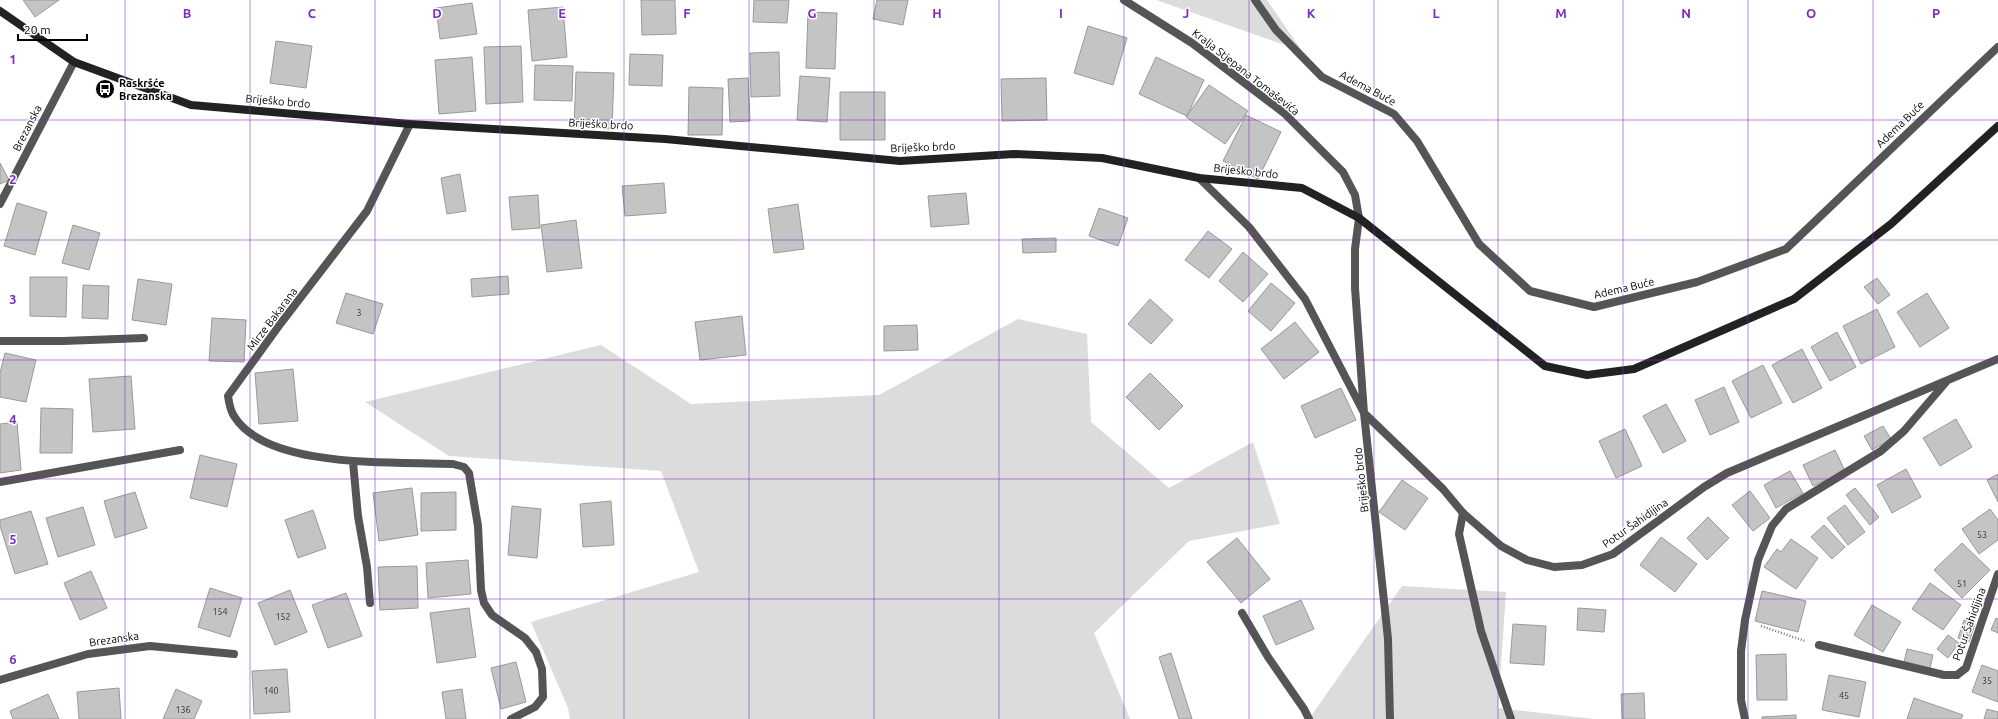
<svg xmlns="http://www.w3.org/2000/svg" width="1998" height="719" font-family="Ubuntu,sans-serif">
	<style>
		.green { fill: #dcdcdc }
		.building { fill: #c4c4c4; stroke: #999 }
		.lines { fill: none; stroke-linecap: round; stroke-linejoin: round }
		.path { stroke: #777; stroke-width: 2.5; stroke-dasharray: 1 2; stroke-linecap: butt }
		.lane { stroke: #555; stroke-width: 8 }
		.street { stroke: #555; stroke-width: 8 }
		.secondary { stroke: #222; stroke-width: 8 }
		.grid { fill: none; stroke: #7b2cbf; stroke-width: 1; stroke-opacity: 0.55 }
		.labels { text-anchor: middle; stroke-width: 3; stroke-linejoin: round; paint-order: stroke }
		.number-label { font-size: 9px; fill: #313131 }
		.street-label { font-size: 11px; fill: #000; stroke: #fff }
		.poi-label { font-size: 11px; font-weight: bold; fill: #000; stroke: #fff; text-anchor: start }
		.grid-label { font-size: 13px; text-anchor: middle; font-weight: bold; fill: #7b2cbf; stroke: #fff; stroke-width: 3; stroke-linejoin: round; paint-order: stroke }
	</style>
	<rect width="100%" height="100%" fill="#fff"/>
	<path class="green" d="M1156,0H1267L1302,51Z
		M1018,319L1087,334L1091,422L1169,488L1253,442L1280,524L1189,541L1094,633L1130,719H570L568,708L531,622L699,572L661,471L449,456L365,402L601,345L691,404L879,395Z
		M1402,586L1506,592L1498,708L1594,719H1309Z"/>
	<path class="building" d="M23,0H59L35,17Z
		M641,0H675L676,34L642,35Z
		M754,0H789L787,23L753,22Z
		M877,0H908L903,25L873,19Z
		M472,3L477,34L440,39L436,8Z
		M563,7L567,57L532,61L528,10Z
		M808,12L837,13L835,69L806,68Z
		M1088,26L1127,38L1113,85L1074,73Z
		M276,41L312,46L306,88L270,83Z
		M521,46L523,102L486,104L484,47Z
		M779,52L780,96L751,97L750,53Z
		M630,54L663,55L662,86L629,85Z
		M472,57L476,111L439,114L435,60Z
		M1156,57L1204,80L1187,116L1139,94Z
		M535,65L573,66L572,101L534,100Z
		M576,72L614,73L612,129L574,127Z
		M800,76L830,78L827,122L797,120Z
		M748,78L750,121L730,122L728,79Z
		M1046,78L1047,120L1002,121L1001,79Z
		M1209,85L1248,111L1225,144L1186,117Z
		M689,87L723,88L722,135H688Z
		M840,92H885V140H840Z
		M1246,115L1281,132L1258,179L1223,161Z
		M0,163L9,180L0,184Z
		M460,174L466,211L447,214L441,178Z
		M664,183L666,213L625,216L622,186Z
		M966,193L969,224L931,227L928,196Z
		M538,195L540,228L512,230L509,197Z
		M17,203L47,212L35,255L4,246Z
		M798,204L804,249L774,253L768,209Z
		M1099,208L1128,218L1118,246L1089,236Z
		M576,220L582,268L547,272L541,225Z
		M73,225L100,233L89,270L62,263Z
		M1208,231L1232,249L1209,278L1185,260Z
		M1056,238V252L1023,253L1022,239Z
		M1243,252L1268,274L1243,302L1219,281Z
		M508,276L509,294L472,297L471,279Z
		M30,277H67L66,317L30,316Z
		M1877,278L1890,295L1878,304L1864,287Z
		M138,279L172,284L166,325L132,320Z
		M1271,283L1295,303L1271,331L1248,311Z
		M83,285L109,286L108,319L82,318Z
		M346,293L383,304L373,334L336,323Z
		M1927,293L1949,328L1920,347L1897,312Z
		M1150,299L1173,320L1151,344L1128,324Z
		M1877,309L1895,347L1861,364L1843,326Z
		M742,316L746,355L700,360L695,322Z
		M212,318L246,320L244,362L209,361Z
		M1295,322L1319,352L1284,379L1261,349Z
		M917,325L918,350L884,351V326Z
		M1837,332L1856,367L1830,381L1811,347Z
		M1802,349L1822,388L1793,403L1772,365Z
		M5,353L36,360L26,402L0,397V373Z
		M1763,365L1782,403L1751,418L1732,381Z
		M293,369L298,421L259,424L255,373Z
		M1150,373L1183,406L1159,430L1126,397Z
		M131,376L135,429L93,432L89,379Z
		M1724,387L1739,422L1710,435L1695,400Z
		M1341,388L1356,420L1315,438L1301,406Z
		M1666,404L1686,441L1663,453L1643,416Z
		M41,408L73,409L72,453H40Z
		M1956,419L1972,447L1940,466L1923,438Z
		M17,422L21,470L0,473V424Z
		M1883,426L1891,439L1872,450L1864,436Z
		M1625,429L1642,466L1616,478L1599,441Z
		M1835,450L1845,471L1813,486L1803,465Z
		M200,455L237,464L227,507L190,498Z
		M1906,469L1921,497L1892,513L1877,485Z
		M1790,471L1803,493L1776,508L1764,485Z
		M1998,474V502L1987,480Z
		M1402,480L1428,498L1405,530L1379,512Z
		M412,488L418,535L379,541L373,493Z
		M1855,488L1879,517L1870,525L1846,495Z
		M1750,491L1770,518L1753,531L1732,505Z
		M135,492L147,528L115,538L104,501Z
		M456,492V530L421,531V493Z
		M611,501L614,545L583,547L580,504Z
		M1845,505L1865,532L1848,545L1827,518Z
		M512,506L541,509L537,558L508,555Z
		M83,507L95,545L58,557L46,518Z
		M1990,509L1998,520V540L1979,554L1962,529Z
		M313,510L326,548L298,558L285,520Z
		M31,511L48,564L15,574L0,526V520Z
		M1708,517L1729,538L1707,560L1687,538Z
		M1824,525L1845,547L1832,559L1811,537Z
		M1661,537L1697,564L1675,592L1640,565Z
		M1237,538L1270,579L1241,603L1207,562Z
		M1791,539L1818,558L1796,589L1764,567L1777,549L1781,552Z
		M1962,543L1990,570L1962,598L1934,570Z
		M468,560L471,594L428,598L426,563Z
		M417,566L418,608L380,610L378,567Z
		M91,571L107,608L80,620L64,583Z
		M1930,583L1961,605L1943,630L1912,609Z
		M210,588L242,598L230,637L198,627Z
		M290,590L307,632L275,645L258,603Z
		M1762,591L1806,601L1798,632L1755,621Z
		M346,593L362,636L328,648L312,605Z
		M1301,600L1314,629L1276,645L1263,616Z
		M1872,605L1901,622L1883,652L1854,635Z
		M469,608L476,657L437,663L430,613Z
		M1578,608L1606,610L1604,632L1577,630Z
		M1996,618L1998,619V633L1991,630Z
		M1964,620L1975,624L1969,642L1958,638Z
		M1513,624L1546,626L1544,665L1510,663Z
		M1948,635L1959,643L1948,658L1937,649Z
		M1907,649L1933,655L1930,668L1904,663Z
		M1171,653L1192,719H1179L1159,657Z
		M1786,654L1787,700H1757L1756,655Z
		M516,662L526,702L501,709L491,668Z
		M1982,665L1998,671V702L1972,692Z
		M287,669L290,712L254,714L252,671Z
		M1829,675L1866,682L1859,717L1822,710Z
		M119,688L121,719H79L77,692Z
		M176,689L202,701L194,719H163Z
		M462,689L466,719H446L442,692Z
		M1644,693L1645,719H1622L1621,694Z
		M48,694L59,719H13L10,711Z
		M1914,698L1963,715L1961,719H1907Z
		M1987,709L1998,712V719H1984Z
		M1796,715V719H1762V717Z"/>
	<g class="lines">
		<path class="path" d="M1761,626L1805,641"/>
		<path class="lane" d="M1255,0L1276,30L1322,77L1394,114L1417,141L1479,244L1530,291L1594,307L1697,282L1786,249L1998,47
			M1463,513L1459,534L1481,631L1511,719"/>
		<path class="street" d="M1124,0L1192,43L1284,113L1343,172L1355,195L1359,218L1355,249V288L1364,413L1388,639L1390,719
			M410,124L367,211L281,323L228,396C229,403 230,410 234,416C267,470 397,461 453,464L464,467L469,473L478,526L481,590L484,603L492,615L525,638L536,652L542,669L543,697L535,707L511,719
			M1199,178L1249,227L1305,299L1364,413L1443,489L1463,513L1501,546L1527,560L1554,567L1582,565L1613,554L1704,487L1727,473L1998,359
			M0,204L74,62
			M0,341H63L144,338
			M353,462L358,516L367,567L370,603
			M0,482L180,450
			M1242,613L1268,657L1304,709L1309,719
			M1819,645L1944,675H1957L1966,668L1998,574
			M0,680L88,654L150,646L234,654
			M1745,719L1741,700V651L1745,620L1758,560L1772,526L1786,509L1881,451L1904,431L1947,381"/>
		<path class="secondary" d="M0,11L74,62L191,105L410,124L665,139L900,161L1014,154L1102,158L1199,178L1302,188L1359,218L1545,366L1587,375L1634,369L1794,299L1891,224L1998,126"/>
	</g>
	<path class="grid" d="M125,0V719M250,0V719M375,0V719M500,0V719M624,0V719M749,0V719M874,0V719M999,0V719M1124,0V719M1249,0V719M1374,0V719M1498,0V719M1623,0V719M1748,0V719M1873,0V719M0,120H1998M0,240H1998M0,360H1998M0,479H1998M0,599H1998"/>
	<defs>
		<g id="bus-disc" transform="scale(1)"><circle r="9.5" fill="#000" stroke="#fff"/><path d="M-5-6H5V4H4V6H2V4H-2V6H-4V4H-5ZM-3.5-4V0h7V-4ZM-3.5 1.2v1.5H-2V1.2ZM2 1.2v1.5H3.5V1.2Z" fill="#fff"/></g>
	</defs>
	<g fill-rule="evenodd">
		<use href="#bus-disc" x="105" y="89"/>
	</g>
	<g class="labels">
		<g class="number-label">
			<text x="359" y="316">3</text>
			<text x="1982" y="538">53</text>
			<text x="1962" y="587">51</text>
			<text x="220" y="615">154</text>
			<text x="283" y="620">152</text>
			<text x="1987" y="684">35</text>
			<text x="271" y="694">140</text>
			<text x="1844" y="699">45</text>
			<text x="183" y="713">136</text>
		</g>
		<g class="street-label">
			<text transform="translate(1246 72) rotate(38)" y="4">Kralja Stjepana Tomaševića</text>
			<text transform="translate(1368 88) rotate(28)" y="4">Adema Buće</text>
			<text transform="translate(278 101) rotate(5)" y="4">Briješko brdo</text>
			<text transform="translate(601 124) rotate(3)" y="4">Briješko brdo</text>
			<text transform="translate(1900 124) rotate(-44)" y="4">Adema Buće</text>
			<text transform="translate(27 128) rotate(-63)" y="4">Brezanska</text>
			<text transform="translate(923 147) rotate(-2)" y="4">Briješko brdo</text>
			<text transform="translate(1246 171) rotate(6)" y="4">Briješko brdo</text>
			<text transform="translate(1624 288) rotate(-13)" y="4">Adema Buće</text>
			<text transform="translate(272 319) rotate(-53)" y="4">Mirze Bakarana</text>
			<text transform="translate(1361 480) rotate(-96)" y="4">Briješko brdo</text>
			<text transform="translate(1635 523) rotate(-35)" y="4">Potur Šahidijina</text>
			<text transform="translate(1969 624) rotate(-70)" y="4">Potur Šahidijina</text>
			<text transform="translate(114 639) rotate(-8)" y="4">Brezanska</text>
		</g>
		<g class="poi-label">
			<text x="119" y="87">Raskršće<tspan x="119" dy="13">Brezanska</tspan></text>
		</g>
	</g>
	<g class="grid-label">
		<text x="187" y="18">B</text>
		<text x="312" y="18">C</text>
		<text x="437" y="18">D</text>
		<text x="562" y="18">E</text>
		<text x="687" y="18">F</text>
		<text x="812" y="18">G</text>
		<text x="937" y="18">H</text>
		<text x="1061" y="18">I</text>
		<text x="1186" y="18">J</text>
		<text x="1311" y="18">K</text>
		<text x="1436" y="18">L</text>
		<text x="1561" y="18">M</text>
		<text x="1686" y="18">N</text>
		<text x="1811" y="18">O</text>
		<text x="1936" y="18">P</text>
		<text x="13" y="64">1</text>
		<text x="13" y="184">2</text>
		<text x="13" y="304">3</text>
		<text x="13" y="424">4</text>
		<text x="13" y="544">5</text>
		<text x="13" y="664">6</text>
	</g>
	<path d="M18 34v6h69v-6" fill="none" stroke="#000000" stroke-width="2"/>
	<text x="24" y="34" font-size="12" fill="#000000" stroke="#ffffff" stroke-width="3" paint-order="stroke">20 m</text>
</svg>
